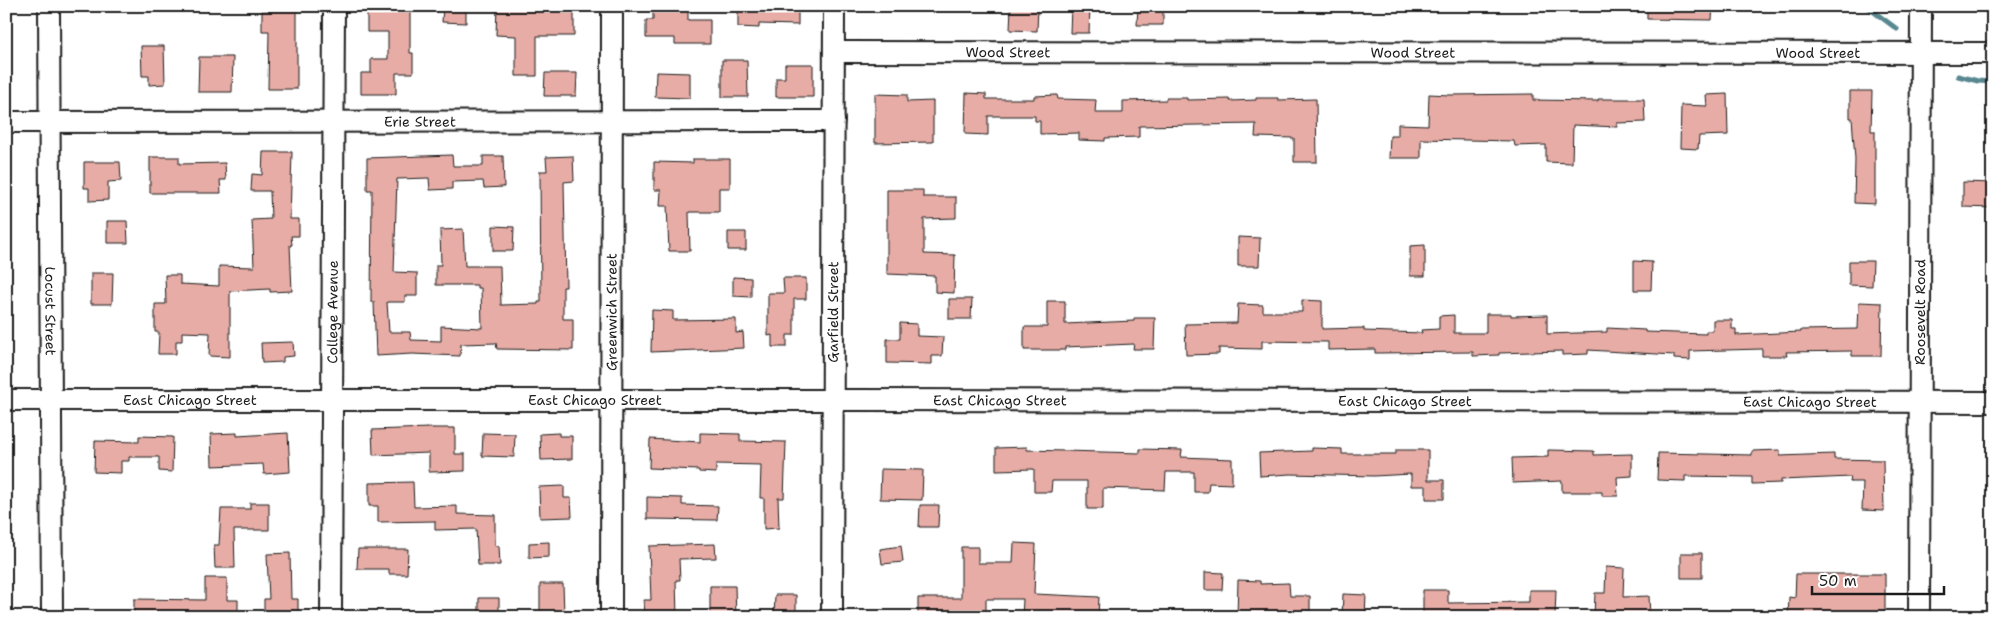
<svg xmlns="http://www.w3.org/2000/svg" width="1999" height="623" font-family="'Shantell Sans',sans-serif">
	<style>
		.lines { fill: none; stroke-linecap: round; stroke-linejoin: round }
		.stream { stroke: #588790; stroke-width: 5 }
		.building { fill: #e7aca5; stroke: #1c1c1c }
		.minor-casing { stroke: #1c1c1c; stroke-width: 24 }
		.minor { stroke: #fff; stroke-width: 20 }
		.labels { text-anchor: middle; stroke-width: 5; stroke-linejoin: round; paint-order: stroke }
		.street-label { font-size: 14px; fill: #1c1c1c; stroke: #fff }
	</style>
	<rect width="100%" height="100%" fill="#fff"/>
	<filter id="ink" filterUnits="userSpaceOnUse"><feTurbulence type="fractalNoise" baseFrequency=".02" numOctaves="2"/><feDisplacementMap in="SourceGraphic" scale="10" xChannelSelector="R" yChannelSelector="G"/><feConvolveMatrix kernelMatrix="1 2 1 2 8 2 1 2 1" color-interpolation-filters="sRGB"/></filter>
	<g filter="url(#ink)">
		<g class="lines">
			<path class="stream" d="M1866,6L1897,29
				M1958,76L1978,81L1993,82"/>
		</g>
		<path class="building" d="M271,6H297V89H268L269,31H262V10H271Z
			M391,6H410V53H413V73H396V94H361V73H371V59H388V32H367V11L391,12Z
			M443,6H466V23L442,22Z
			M497,6H574V36H537V76H516V36L496,35Z
			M653,6H688V20H710V44H675V38H646V20H653Z
			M798,6V25L759,24V28L738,27V7Z
			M1011,6H1038L1037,31L1010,30Z
			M1071,6H1090L1089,33H1070Z
			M1138,6H1163V25H1137Z
			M1647,6H1713L1712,20L1647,19Z
			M141,46H164L165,84L149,85V76H142Z
			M199,57H233L232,92H198Z
			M722,60H747L748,97H722Z
			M785,64H813V97H776V78H785Z
			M656,72L690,73V98L655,97Z
			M545,73H577L576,96H544Z
			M1850,91H1872L1871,131H1875V204L1854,203L1855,159L1852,118H1850Z
			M966,93L986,94V99H1034V96L1057,95L1058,99L1096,100L1095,113H1123V101L1166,100V98H1187V100L1230,99V101L1256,100V98H1278V100L1316,99L1317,162H1294V138L1255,137L1256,124L1139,126V137L1105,138V141L1079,140V133L1040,134V121H1035V116H988V135L965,134Z
			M875,94L907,95V102L933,101V142L875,143Z
			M1429,94L1450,95L1533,94V100L1598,101V99H1644L1645,122L1617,123V127L1573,125L1572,163L1546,162V145L1515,146L1514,141L1421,139V158H1389L1390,136H1398V124L1428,125Z
			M1727,94L1728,135L1699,136L1698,149L1680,148L1681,105L1707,106L1706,95Z
			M263,152H292L290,219H299V236H291L292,245H290L292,291L270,292V289L230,291V357L209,356L210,333L182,332V341H176V354H158L159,332H155V304H166L165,275H180V284L219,286V266L254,267L252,220L271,219L270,191H251L252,174L262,175Z
			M452,155L453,166H483V156H503L504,187L484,188L483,181L452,182V189L430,190L429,178L397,179L394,272L417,273V296H405V302H387L389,332H410L411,340L441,341V326L482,328L481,288H477V285H436V265H441L440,230L463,229L465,266H500L501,305L538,304V302H541L540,171H547L546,157L573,156L574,181L564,182L566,287H563V319H573V350L497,349L496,343L461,344L460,356L412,354L376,356L374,302H371L372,190H367V158Z
			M150,157H179V164L225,163L226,180H220L221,193H150Z
			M693,159H730V188H719V212H689L690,251H669L667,206H660L661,190H654V162L693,163Z
			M84,162H120L121,181L108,182V200L89,201V188H84Z
			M1963,182L1993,183V208L1963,207Z
			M887,190H923V197H956V218L924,219V254L955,255L954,293L935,292V276L887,274Z
			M107,221H127L128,243H107Z
			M493,226L514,227L513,251H493Z
			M728,232H746V250H728Z
			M1238,237L1260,238L1259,266H1238Z
			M1425,245V276H1410V246Z
			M1634,261L1652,262L1651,290H1634Z
			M1849,261H1873L1872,286L1849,285Z
			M91,273H113L112,304H91Z
			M733,277L751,278V297L733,296Z
			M783,278H806V299H794V335H787V347H772V335L768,336V293H784Z
			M949,299H972L971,319H949Z
			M1302,300L1322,301V329L1364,328V331L1422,333L1421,330L1439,329V316L1454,315V333H1486V314H1511V316L1547,315V334L1607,332V328L1645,330V332L1706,334V331H1713V320H1732V329H1736V335L1801,332V330L1858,329L1859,302L1882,303L1881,356H1852V351L1786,352L1787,356H1762V349L1690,351V360L1674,359V355L1588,350V354L1562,355V351L1499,353V355L1473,356V352L1375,353V349L1328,350V342L1262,341V349L1219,348V354L1186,355L1185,324L1237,323L1238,304L1263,305V312H1302Z
			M1047,301H1065V324L1134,321V318H1155L1154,349H1133L1134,344L1065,347V350H1024V327H1047Z
			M652,310L673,311V320L736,319V333L743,332L744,348L651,352Z
			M900,323L917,324V336L943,337L942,356H932V364L887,363V339H900Z
			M293,342L294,356L283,357V362L262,363L261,343Z
			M429,428H455V454H465V471L429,472V453L373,455L372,430Z
			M237,433V436L288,433L290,472L264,474L263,464L212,466L211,434Z
			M483,433L515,434L514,457L482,456Z
			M559,433V436H572V459L541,460L540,434Z
			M700,433L740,434V441L786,442L784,498H778L779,528L764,529V498H760L761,465L716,464V473L699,472V470L649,468L650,439L700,442Z
			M139,436L173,437L172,472L159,471V457H129V461H121V473L94,472L95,441L139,442Z
			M1027,447V450L1140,453V449L1182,450L1181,457L1232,459V484L1209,483L1208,492H1194V472H1166L1165,490L1103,488V509H1087V481H1052L1051,492H1034V469L996,470V448Z
			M1312,448L1342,449V454H1396V450H1428V480H1444V499H1426V486H1411V474L1374,476L1290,474L1260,476L1259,453L1312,451Z
			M1548,450L1594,451V455L1632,454V476L1617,477L1618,496H1602V492H1562V481L1513,483L1512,458L1548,457Z
			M1780,450V456L1834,454V459L1883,460L1884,511L1862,510L1863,482H1850L1851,477L1781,480V483L1752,484V477L1685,476V481L1657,480L1658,453L1752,455V451Z
			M881,469L923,470L922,500L880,499Z
			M413,482L414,507L457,506V514L495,515V546H499L500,565H478L476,529L435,530V521L378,522V506H369V483Z
			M564,486V498H571L572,517L540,518L539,487Z
			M647,497L682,498V505L718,506L717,520L647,519Z
			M250,503H269V530H234L235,568H215L214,545H219L221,509H250Z
			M920,505H939L938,527H919Z
			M549,542V557L529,558V543Z
			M1014,543L1036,544L1034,594L1099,597L1098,617H1022L1023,599H986V617H918V598H961V547H978V563H1013Z
			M715,544L716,558L679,559L680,580H676L677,617H645L644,600H651L649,546Z
			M901,546L903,562L882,564L880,549Z
			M358,549H408L407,574H389V569H357Z
			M290,553L291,599H298V617H264V599H269L267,554Z
			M1681,553H1702V578H1681Z
			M1606,567L1624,568L1623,597L1649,596L1650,617H1594L1595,593H1605Z
			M1205,572L1223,573L1222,590H1205Z
			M1796,574H1885V617H1788L1789,597L1795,598Z
			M205,578H227V600H238V616L134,617V599L205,600Z
			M1238,580L1260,581V584L1289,583L1290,596H1310V617H1237Z
			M540,584H563L564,614H555V616H540Z
			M710,586H735L736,617H710Z
			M1423,590H1448V603L1529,602V590H1556L1555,617H1423Z
			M1343,594L1366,595L1365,617H1342Z
			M775,595H796V617H774Z
			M479,598H499V617H479Z"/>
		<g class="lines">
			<g class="minor-casing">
				<g id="minor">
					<path id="s1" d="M49,6L52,617"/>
					<path id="s2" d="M834,52L1993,53"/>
					<path id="s3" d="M6,122L834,121"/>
					<path id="s4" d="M6,400H845L1993,402"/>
					<path id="s5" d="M331,617L334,6"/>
					<path id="s6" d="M611,617L612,6"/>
					<path id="s7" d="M832,617L834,6"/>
					<path id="s8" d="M1919,617L1921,6"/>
				</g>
			</g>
			<use href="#minor" class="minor"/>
		</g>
	</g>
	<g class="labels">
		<g class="street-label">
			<text dy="5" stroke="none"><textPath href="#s2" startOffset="174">Wood Street</textPath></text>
			<text dy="5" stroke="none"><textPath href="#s2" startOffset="579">Wood Street</textPath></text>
			<text dy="5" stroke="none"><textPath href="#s2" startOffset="984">Wood Street</textPath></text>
			<text dy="5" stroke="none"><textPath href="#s3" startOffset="414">Erie Street</textPath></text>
			<text dy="5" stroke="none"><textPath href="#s5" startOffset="305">College Avenue</textPath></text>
			<text dy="5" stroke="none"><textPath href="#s7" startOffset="305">Garfield Street</textPath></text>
			<text dy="5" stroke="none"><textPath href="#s8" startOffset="305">Roosevelt Road</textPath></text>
			<text dy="5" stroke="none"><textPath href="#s1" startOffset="305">Locust Street</textPath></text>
			<text dy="5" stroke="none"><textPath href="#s6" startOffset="305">Greenwich Street</textPath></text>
			<text dy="5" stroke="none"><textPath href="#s4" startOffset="184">East Chicago Street</textPath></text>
			<text dy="5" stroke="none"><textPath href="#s4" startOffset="589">East Chicago Street</textPath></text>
			<text dy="5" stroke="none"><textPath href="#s4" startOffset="994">East Chicago Street</textPath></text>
			<text dy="5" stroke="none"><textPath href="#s4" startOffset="1399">East Chicago Street</textPath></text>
			<text dy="5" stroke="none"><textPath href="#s4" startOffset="1804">East Chicago Street</textPath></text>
		</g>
	</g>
	<rect width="1999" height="623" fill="none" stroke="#fff" stroke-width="25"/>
	<rect x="12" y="12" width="1974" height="598" fill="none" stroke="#1c1c1c" stroke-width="2" filter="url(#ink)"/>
	<path d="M1812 586v8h132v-8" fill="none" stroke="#1c1c1c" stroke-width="2.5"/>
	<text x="1819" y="586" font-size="15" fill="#1c1c1c" stroke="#ffffff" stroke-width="4" paint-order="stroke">50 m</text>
</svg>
